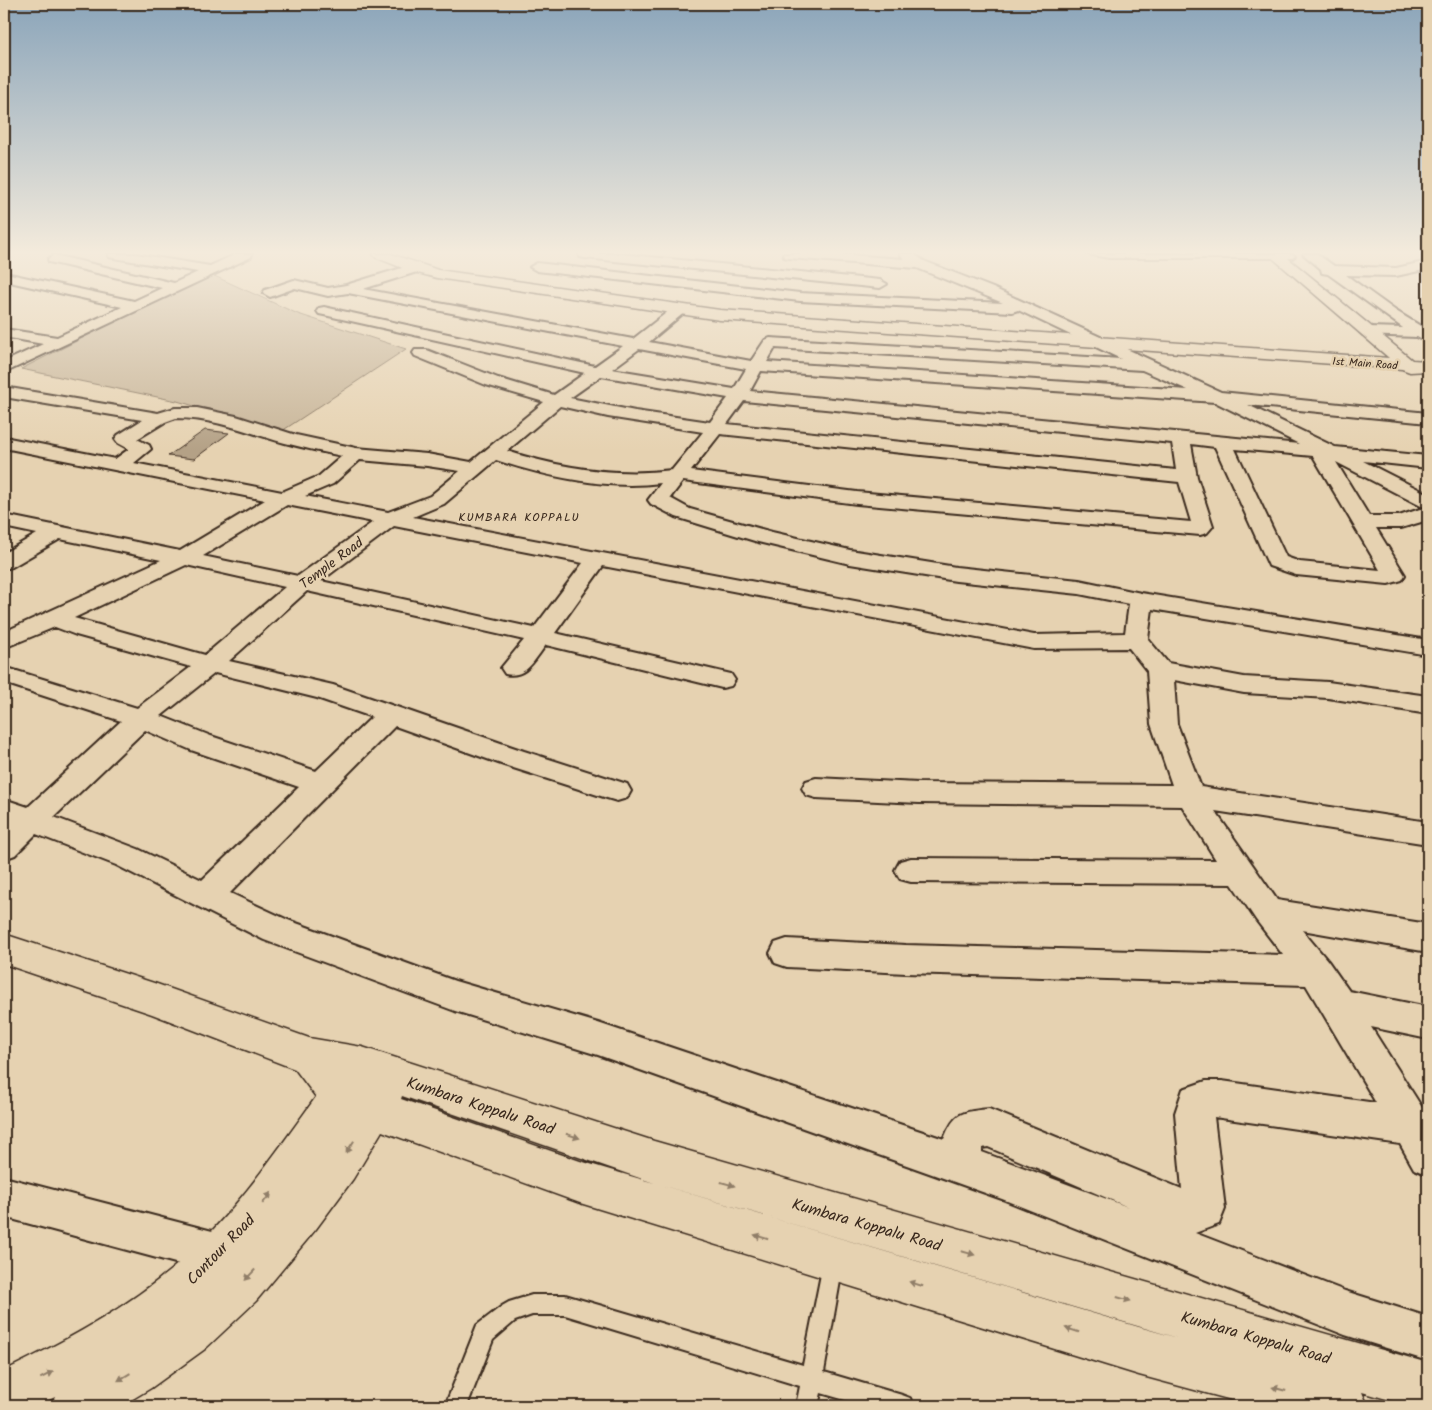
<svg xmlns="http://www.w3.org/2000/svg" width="1432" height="1410" font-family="Kalam,sans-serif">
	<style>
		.green { fill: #c7b497; stroke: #816f5a }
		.building { fill: #b4a186; stroke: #3b2a1e }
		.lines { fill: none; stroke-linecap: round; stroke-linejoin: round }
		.lane-casing { stroke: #3b2a1e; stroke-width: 4 }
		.street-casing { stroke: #3b2a1e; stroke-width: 4 }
		.secondary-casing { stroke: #3b2a1e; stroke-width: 3 }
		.lane { fill: #e6d2b1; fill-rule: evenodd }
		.street { fill: #e6d2b1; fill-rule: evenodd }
		.secondary { fill: #e6d2b1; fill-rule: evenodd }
		.oneway { fill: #907e68 }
		.labels { text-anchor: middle; stroke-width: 5; stroke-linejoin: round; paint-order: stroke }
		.far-street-label { font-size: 11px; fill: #3b2a1e; stroke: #e6d2b1 }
		.far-neighbourhood-label { font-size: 12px; letter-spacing: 1px; fill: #3b2a1e; stroke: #e6d2b1 }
		.street-label { font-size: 14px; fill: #3b2a1e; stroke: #e6d2b1 }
		.near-street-label { font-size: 16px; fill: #3b2a1e; stroke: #e6d2b1 }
	</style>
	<rect width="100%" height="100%" fill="#e6d2b1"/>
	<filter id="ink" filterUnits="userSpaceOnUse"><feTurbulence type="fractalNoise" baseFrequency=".02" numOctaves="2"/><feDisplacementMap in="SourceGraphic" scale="10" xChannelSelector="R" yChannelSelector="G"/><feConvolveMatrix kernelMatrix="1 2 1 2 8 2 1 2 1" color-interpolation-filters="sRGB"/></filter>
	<g filter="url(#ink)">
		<path class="green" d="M210,274L298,314L406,349L282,431L177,401L21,369Z"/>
		<path class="building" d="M205,430L229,433L194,459L168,456Z"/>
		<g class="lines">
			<g class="lane-casing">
				<path id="lane" d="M1087,254H1292L1295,256L1292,258H1109Z
					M833,1254L840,1257L843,1264L824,1372L902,1395L910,1398L913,1406H866L821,1393L818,1406H796L800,1386L565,1315H532L515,1321L493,1340L467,1406H445L477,1325L502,1306L509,1302L532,1295H565L803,1365L823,1264L826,1257Z"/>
			</g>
			<g class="street-casing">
				<path id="street" d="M108,254H136L210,266L236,254H252L251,257L4,373V362L43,344L4,337V329L57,337L122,307L5,281V275L10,274L134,301L162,288L49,262L48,259L54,255L174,283L198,272L114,258L109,257Z
					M579,254H621L880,280L887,284L880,288L585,258L580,257Z
					M783,254H837L904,259L900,254H914L924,261L993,288L1221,392L1428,413V423L1248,405L1335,447L1428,456V468L1363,461L1428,494V520L1401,528H1376L1405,575L1402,580L1388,584L1296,575L1269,566L1215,447L1191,444L1197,477L1213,526L1207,533L1200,535L857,504L683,481L670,498L690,509L772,532L850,550L956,567L1079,580L1141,593L1428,640V655L1152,609L1148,639L1168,663L1244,677L1328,682L1428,696V714L1328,698L1244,693L1174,680L1177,724L1201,787L1428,822V844L1215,811L1277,900L1428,924V952L1302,930L1328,961L1349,991L1428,1007V1039L1371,1027L1428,1117V1175L1414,1169L1400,1144L1214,1117L1225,1209L1219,1224L1195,1233L1345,1291L1428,1317V1361L1345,1335L1002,1199L598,1055L455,1011L264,940L116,865L36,834L15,855L4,859V829L10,824L4,822V799L28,807L121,721L4,683V667L137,708L191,667L76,635L55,627L4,648V632L161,560L60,539L12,567L4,569V553L37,534L4,527V515L180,551L265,500L4,448V437L115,459L129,449L118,443L115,439L118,435L142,420L4,397V387L158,413L175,408H197L236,416L296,435L356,448L427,454L471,462L544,402L486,385L415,356L413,353L415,350H427L498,378L554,395L585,373L324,315L319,314L317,311L319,308L324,307L595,366L623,346L348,293L328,296L295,288L270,297L263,293L265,290L294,280L328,288L346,285L415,264L420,265L422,268L420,271L363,289L633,339L675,306H685L687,309L685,312L649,342L751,361L765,340L770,338L1121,359L1018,310L1012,312L800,301L537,271L530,267L537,263L800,293L1003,303L917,268L789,258L784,257ZM775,348L1142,370L1188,390L767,362ZM639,349L746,369L734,389L612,369ZM761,371L1215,402L1299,444L750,391ZM601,376L728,398L710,422L635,411L570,398ZM744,401L1172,443L1176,470L727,424ZM560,406L608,417L703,432L672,470C616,477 560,468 507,451ZM176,418C215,418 249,433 285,443C304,448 323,452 342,456L319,476L282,492L134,463L151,449L149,445L137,439L165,422ZM720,434L1179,482L1191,522L857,492L691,471ZM1235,449L1313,456L1380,570L1300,562L1286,557ZM360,460L427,466L460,471L430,496L388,512L305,496L333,484ZM496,460C548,477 607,490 661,483L648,500L651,504L676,517L758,542L850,564L956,581L1079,594L1129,604L1125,633L1034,635L413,517L444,504ZM1336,462L1421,506L1426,507L1399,516H1369ZM287,505L373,522L298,576L203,556ZM394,526L583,563L534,628L321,581ZM186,565L285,587L205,655L74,618ZM603,566L1034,649L1129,648L1147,671L1151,724L1172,785L919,783L816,778L806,781L802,788L806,795L816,798L919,803L1182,806L1216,860L911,858L900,861L895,870L900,879L911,882L1232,884L1256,920L1283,955L906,945L787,939L775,943L770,953L775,963L787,967L906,973L1306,985L1376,1103L1222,1081H1206L1183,1089L1175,1113L1182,1189L989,1109C961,1112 955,1112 944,1139L598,1023L455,981L288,920L230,893L395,726L504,765L607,798L617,801L627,798L631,791L627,784L524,751L333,685L229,661L307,591L524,640L501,668L505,674C526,679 534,660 546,645L722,688L731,686L735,680L731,674L555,633ZM215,673L317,698L372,717L316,771L211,736L161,716ZM145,730L191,750L299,787L202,880L138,849L54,817ZM988,1147L1128,1207L982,1152V1148Z
					M1303,254H1317L1334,266L1396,268L1428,261V269L1396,276L1346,275L1396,311L1427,330L1428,343L1417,337L1363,335L1360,332L1363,329L1368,327L1403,328L1328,274L1322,273L1321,269Z
					M4,1177L220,1233L235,1239L241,1254L235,1269L220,1275L4,1217Z"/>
			</g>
			<g class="secondary-casing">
				<path id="secondary" d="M373,254H391L438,270L720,310L1389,358L1268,254H1283L1412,360L1428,361V371L1410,372L1402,369L720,320L437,278L410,271L375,257Z
					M4,934L157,984L309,1038L362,1047L654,1141L1428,1363V1406H1411L1362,1392L1368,1406H1254L1139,1375L580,1203L382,1131L353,1179L316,1229L256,1301L205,1349L151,1388L121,1406H51L55,1397L37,1406H4V1371C66,1341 128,1308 181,1261C234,1214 275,1154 316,1097L295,1069L152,1014L4,964ZM402,1096L654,1183L1178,1338L1139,1327L580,1161L401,1099Z"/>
			</g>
			<use href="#lane" class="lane"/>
			<use href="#street" class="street"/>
			<use href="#secondary" class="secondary"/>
		</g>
		<defs><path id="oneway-solid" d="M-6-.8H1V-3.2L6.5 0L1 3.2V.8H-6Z" transform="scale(1.25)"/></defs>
		<g class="oneway">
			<use href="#oneway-solid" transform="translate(573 1136) rotate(18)"/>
			<use href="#oneway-solid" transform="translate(350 1147) rotate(123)"/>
			<use href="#oneway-solid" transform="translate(728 1184) rotate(16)"/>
			<use href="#oneway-solid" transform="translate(267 1198) rotate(-51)"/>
			<use href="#oneway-solid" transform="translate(761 1237) rotate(-163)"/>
			<use href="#oneway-solid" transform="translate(968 1253) rotate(16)"/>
			<use href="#oneway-solid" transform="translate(250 1275) rotate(133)"/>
			<use href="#oneway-solid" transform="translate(916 1284) rotate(-163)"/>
			<use href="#oneway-solid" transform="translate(1124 1299) rotate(16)"/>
			<use href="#oneway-solid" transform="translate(1072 1330) rotate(-163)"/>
			<use href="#oneway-solid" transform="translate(47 1375) rotate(-26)"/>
			<use href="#oneway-solid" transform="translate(124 1377) rotate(149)"/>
			<use href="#oneway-solid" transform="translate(1279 1389) rotate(-165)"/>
		</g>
	</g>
	<linearGradient id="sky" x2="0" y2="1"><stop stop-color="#8ba5ba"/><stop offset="0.56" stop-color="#f4ebdc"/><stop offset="1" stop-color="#f4ebdc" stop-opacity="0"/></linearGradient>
	<rect width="1432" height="451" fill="url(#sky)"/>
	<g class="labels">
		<g class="far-street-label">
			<text transform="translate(1365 363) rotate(4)" y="4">1st Main Road</text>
		</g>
		<g class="far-neighbourhood-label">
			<text x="519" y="521">KUMBARA KOPPALU</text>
		</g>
		<g class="street-label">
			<text transform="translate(331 563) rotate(-37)" y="5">Temple Road</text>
		</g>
		<g class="near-street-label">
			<text transform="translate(481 1105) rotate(18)" y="6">Kumbara Koppalu Road</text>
			<text transform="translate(867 1224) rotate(16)" y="6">Kumbara Koppalu Road</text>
			<text transform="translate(220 1249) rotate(-46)" y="6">Contour Road</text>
			<text transform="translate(1256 1337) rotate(16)" y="6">Kumbara Koppalu Road</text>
		</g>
	</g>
	<rect width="1432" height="1410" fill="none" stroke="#e6d2b1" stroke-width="20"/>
	<rect x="10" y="10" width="1412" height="1390" fill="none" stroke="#3b2a1e" stroke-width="2" filter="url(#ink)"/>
</svg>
